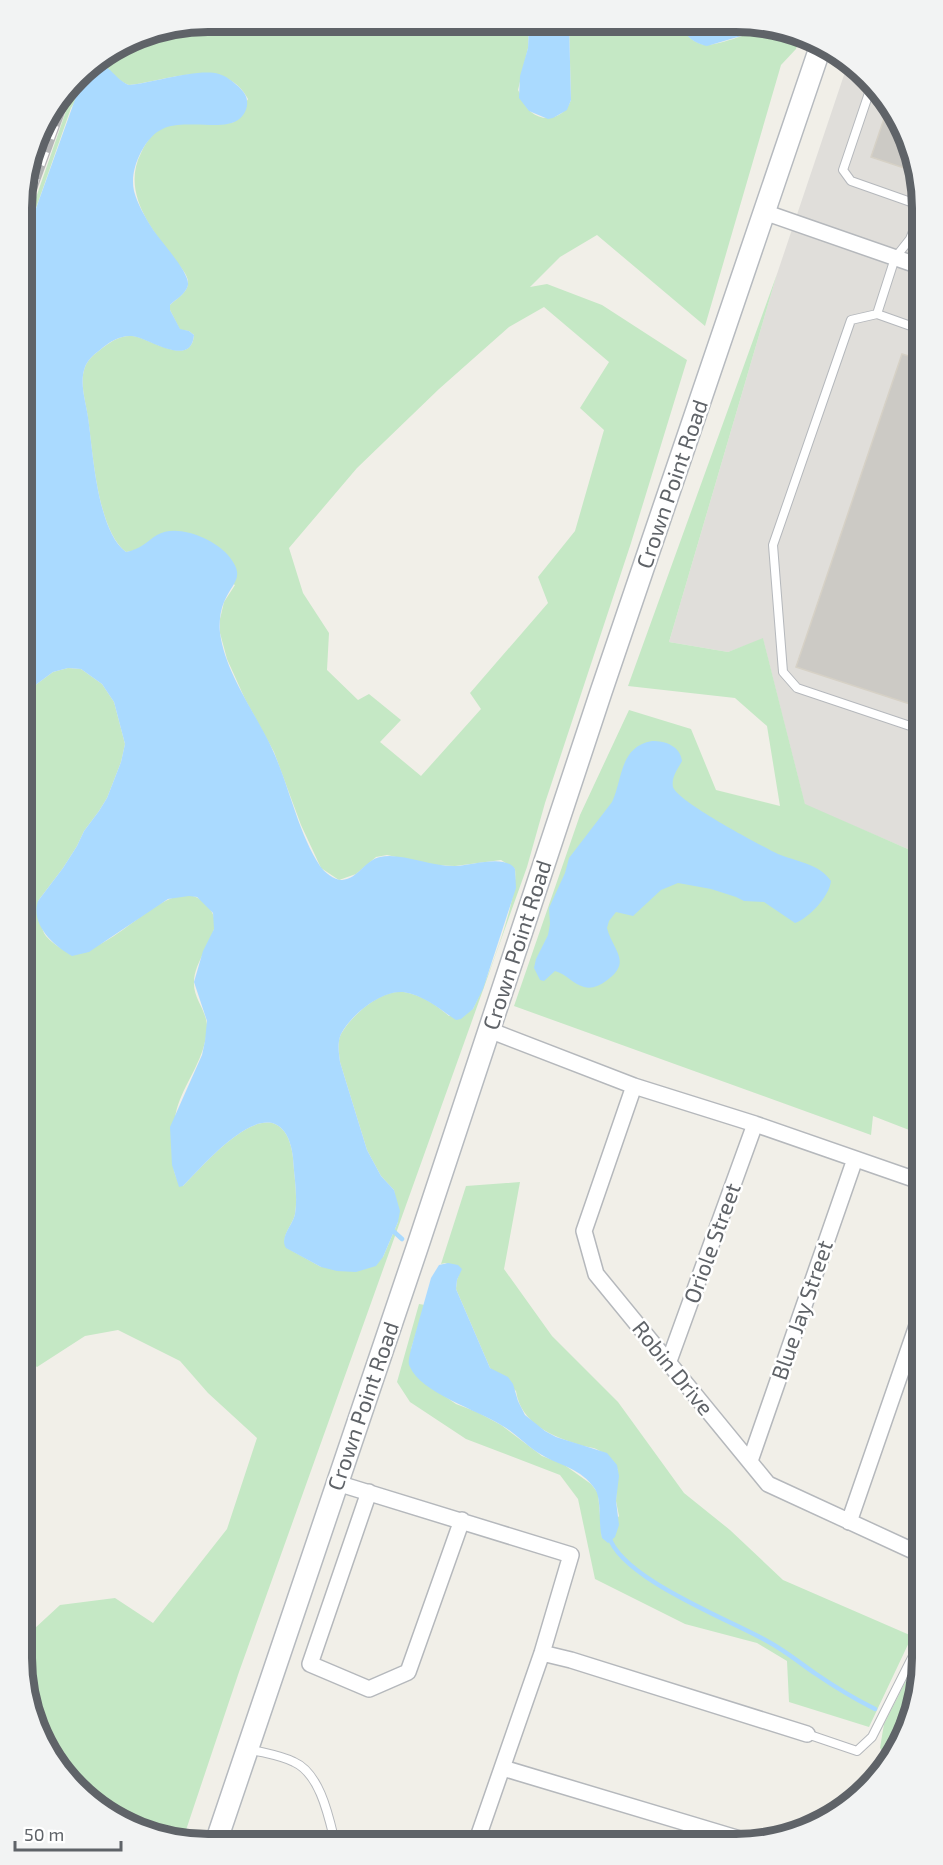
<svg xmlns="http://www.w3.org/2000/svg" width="943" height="1865" font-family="'Exo 2',sans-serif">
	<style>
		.industrial { fill: #e0deda }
		.green { fill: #c5e8c5; fill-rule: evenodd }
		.water { fill: #aadaff }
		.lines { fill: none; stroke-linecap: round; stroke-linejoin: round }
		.stream { stroke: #aadaff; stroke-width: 4.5 }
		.building { fill: #cccac5; stroke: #d6d1c6; stroke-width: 1.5 }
		.lane-casing { stroke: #b5b8bc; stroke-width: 10 }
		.street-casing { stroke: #b5b8bc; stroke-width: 18 }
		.secondary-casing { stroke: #b6babf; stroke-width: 24 }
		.lane { stroke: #fff; stroke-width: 8 }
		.street { stroke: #fff; stroke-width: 15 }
		.secondary { stroke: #fff; stroke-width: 21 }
		.rail-casing { stroke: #b6b7b8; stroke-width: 7 }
		.rail { stroke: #fff; stroke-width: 4.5; stroke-dasharray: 14; stroke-linecap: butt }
		.labels { text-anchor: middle; stroke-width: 5; stroke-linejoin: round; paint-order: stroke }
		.street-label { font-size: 22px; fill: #5f6368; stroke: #fff }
		.rim { fill: none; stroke: #5f6368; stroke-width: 8 }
	</style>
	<rect width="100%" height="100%" fill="#f1efe8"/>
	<path class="industrial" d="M843,60L858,67L912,148L922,208V864L910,850L805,805L763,639L728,652L669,642L777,274L844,75Z"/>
	<path class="green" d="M208,21L529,23L528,48L518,90C522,97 525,107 531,112C546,124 565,117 571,100L569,23L683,24C684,35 694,43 705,45C715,47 761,29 775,26L800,38L796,49L781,65L705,326L597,235L560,257L530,287L547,284L602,305L687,360L631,543L545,803L527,867L239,1672L182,1842L125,1825L85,1798L31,1717L21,1658V1641L60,1605L115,1598L153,1623L227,1529L257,1438L208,1393L180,1361L118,1330L85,1336L37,1367L21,1355L22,1106L32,1093L22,1083V695L53,672L68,668L81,669L102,684L114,702L125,744L121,762L107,798L99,811L84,831L77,846L63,868L38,901C40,911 40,924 44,933C46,937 52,942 56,945C99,979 163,871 201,900C208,906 214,912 215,922C215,939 194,962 194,982C193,999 208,1011 207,1029C205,1058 187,1079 178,1105C172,1123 166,1175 183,1186C201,1168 256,1102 282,1129C289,1136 292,1148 293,1158C294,1176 298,1196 295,1214C293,1225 279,1237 287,1248L321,1267L383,1257L398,1222L394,1190L381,1176L367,1150L340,1062C339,1053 337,1042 341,1034C352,1015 381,989 404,992C422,995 436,1005 449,1016L473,1009C487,981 519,898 515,869L501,860L455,866L433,865L387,855L376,857L356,874L339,880L321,868L301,825L274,752L245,699L227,659L220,633V619L224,602L235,585L149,542L137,550L126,552C97,530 93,452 88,418C86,402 79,383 85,367C87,361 94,354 100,350C109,343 119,335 132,336C149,337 191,369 194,335L189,331L180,330L170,310V305C176,299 187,293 188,284C189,275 180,267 175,260C152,230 121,192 141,153C145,144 152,133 161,128C181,119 212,127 234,122L248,99C225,55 167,81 129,85C117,81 111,70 100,63L71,108L34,214L26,241L25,284L22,292L23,235L66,111L85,67L136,35ZM544,307L609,362L580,408L604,430L575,531L538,577L548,603L470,693L481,709L421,776L380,742L401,720L369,694L358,700L327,670L329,633L303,593L289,548L357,468L439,389L509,327Z
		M777,274L669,642L728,652L763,638L805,804L910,850L922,864V1135L873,1116L871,1135L514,1006L580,815L629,710L691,729L716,790L780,806L767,726L735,698L628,686Z
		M520,1182L504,1269L552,1336L618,1402L684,1493L730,1530L783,1580L912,1636L869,1727L789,1702L787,1661L757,1643L685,1624L595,1579L578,1499L560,1475L466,1439L410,1402L397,1382L419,1304L425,1305L411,1349L424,1382L456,1404L477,1412L501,1425L542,1456L563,1464L591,1484L598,1493L602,1538L619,1516L616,1501L618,1470C613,1464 606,1453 598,1450C594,1447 586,1447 580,1445C552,1436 521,1424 516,1391L490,1368L456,1289L457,1280L461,1269L445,1263L441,1264L466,1186Z
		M922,1649V1670L908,1729L889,1761L880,1748L884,1724Z"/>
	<path class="water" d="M529,23H569L571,100L567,110L553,118L548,119L529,111L519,98L520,76L528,48Z
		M683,24L772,25L775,26L707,46C695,43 684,37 683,24Z
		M94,63C110,63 115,80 129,85C153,83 198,68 219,74C226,76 232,81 238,86C242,90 247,95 247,101C248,108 244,116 238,120C230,125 220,125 211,125C179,125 159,119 141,152C135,164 131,177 134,191C137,203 145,217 152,228C159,240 190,272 188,285C186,294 176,299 170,305V310L180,329L189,331L194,335C191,369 149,338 132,336C120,335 109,342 100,350C94,354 87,361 85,367C79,383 86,402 88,417C93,451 97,531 126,552C141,549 146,542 157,535C176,523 213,538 227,554C247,577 233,581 224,602C220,611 219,624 220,633C226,676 257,714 274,753C290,789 298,832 320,866C324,872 334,880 342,880C358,879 365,860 380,857C400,852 432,867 456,866C473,865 505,854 515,869L516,888L483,989L473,1009L461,1019L456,1020C439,1009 424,995 403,992C381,990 351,1015 341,1034C337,1043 339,1053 340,1062L367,1150L381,1176L394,1190L400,1211L398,1222L383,1257L376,1266L356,1272L337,1271L321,1267L286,1248C279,1237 293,1225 295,1214C298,1196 294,1176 293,1158C292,1148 289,1136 282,1129C256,1102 201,1168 183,1186L179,1187L172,1165L170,1127L202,1055L205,1041L207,1021L194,982L203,951L214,929L213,913L197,897L189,896L168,899L89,952L72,956C54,946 30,925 38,901L63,868L77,846L84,831L99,811L107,798L121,762L125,744L114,702L102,684L81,669L68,668L53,672L22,695V292L25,284L26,241L34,214L82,80Z
		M652,741C666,741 680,746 682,761C678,769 671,777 673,787C678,802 760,845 778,854C795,861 820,864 831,881C829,897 809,918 795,923L764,902L744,901L736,897L711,889L678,883L661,890L633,916L616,912L609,921L607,928C613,951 633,962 606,981C599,986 592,989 584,987C573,984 566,974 555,971L544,981L540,980L534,968L536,959L548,935L550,924L549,908L565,873L569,858L612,802C623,779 619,747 652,741Z
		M448,1263L458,1265L462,1269L457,1280L456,1289L490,1368L508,1377L513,1384L518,1401L525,1415L545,1431L556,1437L607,1453L617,1465L619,1476L616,1501L619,1525L615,1537L608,1543L602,1538C598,1524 602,1499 595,1489C581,1468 560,1466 542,1455C527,1447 516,1433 501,1425C479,1411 420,1392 410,1367C407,1362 410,1355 411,1349L431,1278L439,1265Z"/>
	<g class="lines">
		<path class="stream" d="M391,1229L402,1239
			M609,1536C620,1578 730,1620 767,1641C784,1650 800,1663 816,1674C835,1687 855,1699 875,1709
			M903,1727L908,1729"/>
	</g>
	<path class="building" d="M887,110L912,148L916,172L871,157Z
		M902,354L922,360V708L796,667Z"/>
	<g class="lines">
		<g class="lane-casing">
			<path id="lane" d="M871,87L843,170L851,181L922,206
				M877,314L895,258L910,239L922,209
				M922,730L797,688L783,672L773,545L851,320L877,314L922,330
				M807,1734L857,1751L872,1737L922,1638
				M249,1749C263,1753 280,1755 294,1762C319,1773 328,1813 334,1838"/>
		</g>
		<g class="street-casing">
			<path id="street" d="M764,212L922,267
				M489,1030L634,1086L755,1124L922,1182
				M634,1086L584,1231L596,1274L768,1484L922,1555
				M669,1361L755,1124
				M750,1461L855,1159
				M337,1483L571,1555L542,1653L476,1843
				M369,1492L310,1664L369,1689L408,1672L462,1520
				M849,1522L922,1311
				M542,1653L571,1660L807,1734
				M503,1768L750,1842"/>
		</g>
		<g class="secondary-casing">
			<path id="secondary" d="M216,1842L418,1245L601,692L820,48"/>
		</g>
		<use href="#lane" class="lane"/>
		<use href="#street" class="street"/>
		<use href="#secondary" class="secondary"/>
		<g class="rail-casing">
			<path id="rail" d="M25,176L47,116
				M23,218L72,83"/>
		</g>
		<use href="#rail" class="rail"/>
	</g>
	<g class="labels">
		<g class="street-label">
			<text transform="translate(672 484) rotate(-71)" y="8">Crown Point Road</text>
			<text transform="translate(517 945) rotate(-72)" y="8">Crown Point Road</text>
			<text transform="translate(712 1243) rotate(-70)" y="8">Oriole Street</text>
			<text transform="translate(802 1310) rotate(-71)" y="8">Blue Jay Street</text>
			<text transform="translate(673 1368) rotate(51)" y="8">Robin Drive</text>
			<text transform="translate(363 1406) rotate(-71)" y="8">Crown Point Road</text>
		</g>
	</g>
	<path d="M0 0H943V1865H0ZM208 32H736A176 176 0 0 1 912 208V1658A176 176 0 0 1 736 1834H208A176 176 0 0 1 32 1658V208A176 176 0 0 1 208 32Z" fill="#f2f3f3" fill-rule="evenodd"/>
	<path class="rim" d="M208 32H736A176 176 0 0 1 912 208V1658A176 176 0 0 1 736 1834H208A176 176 0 0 1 32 1658V208A176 176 0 0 1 208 32Z"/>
	<path d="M15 1841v9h106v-9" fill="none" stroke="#5f6368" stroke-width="3"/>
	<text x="24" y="1841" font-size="18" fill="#5f6368" stroke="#ffffff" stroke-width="4.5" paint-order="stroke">50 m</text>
</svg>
